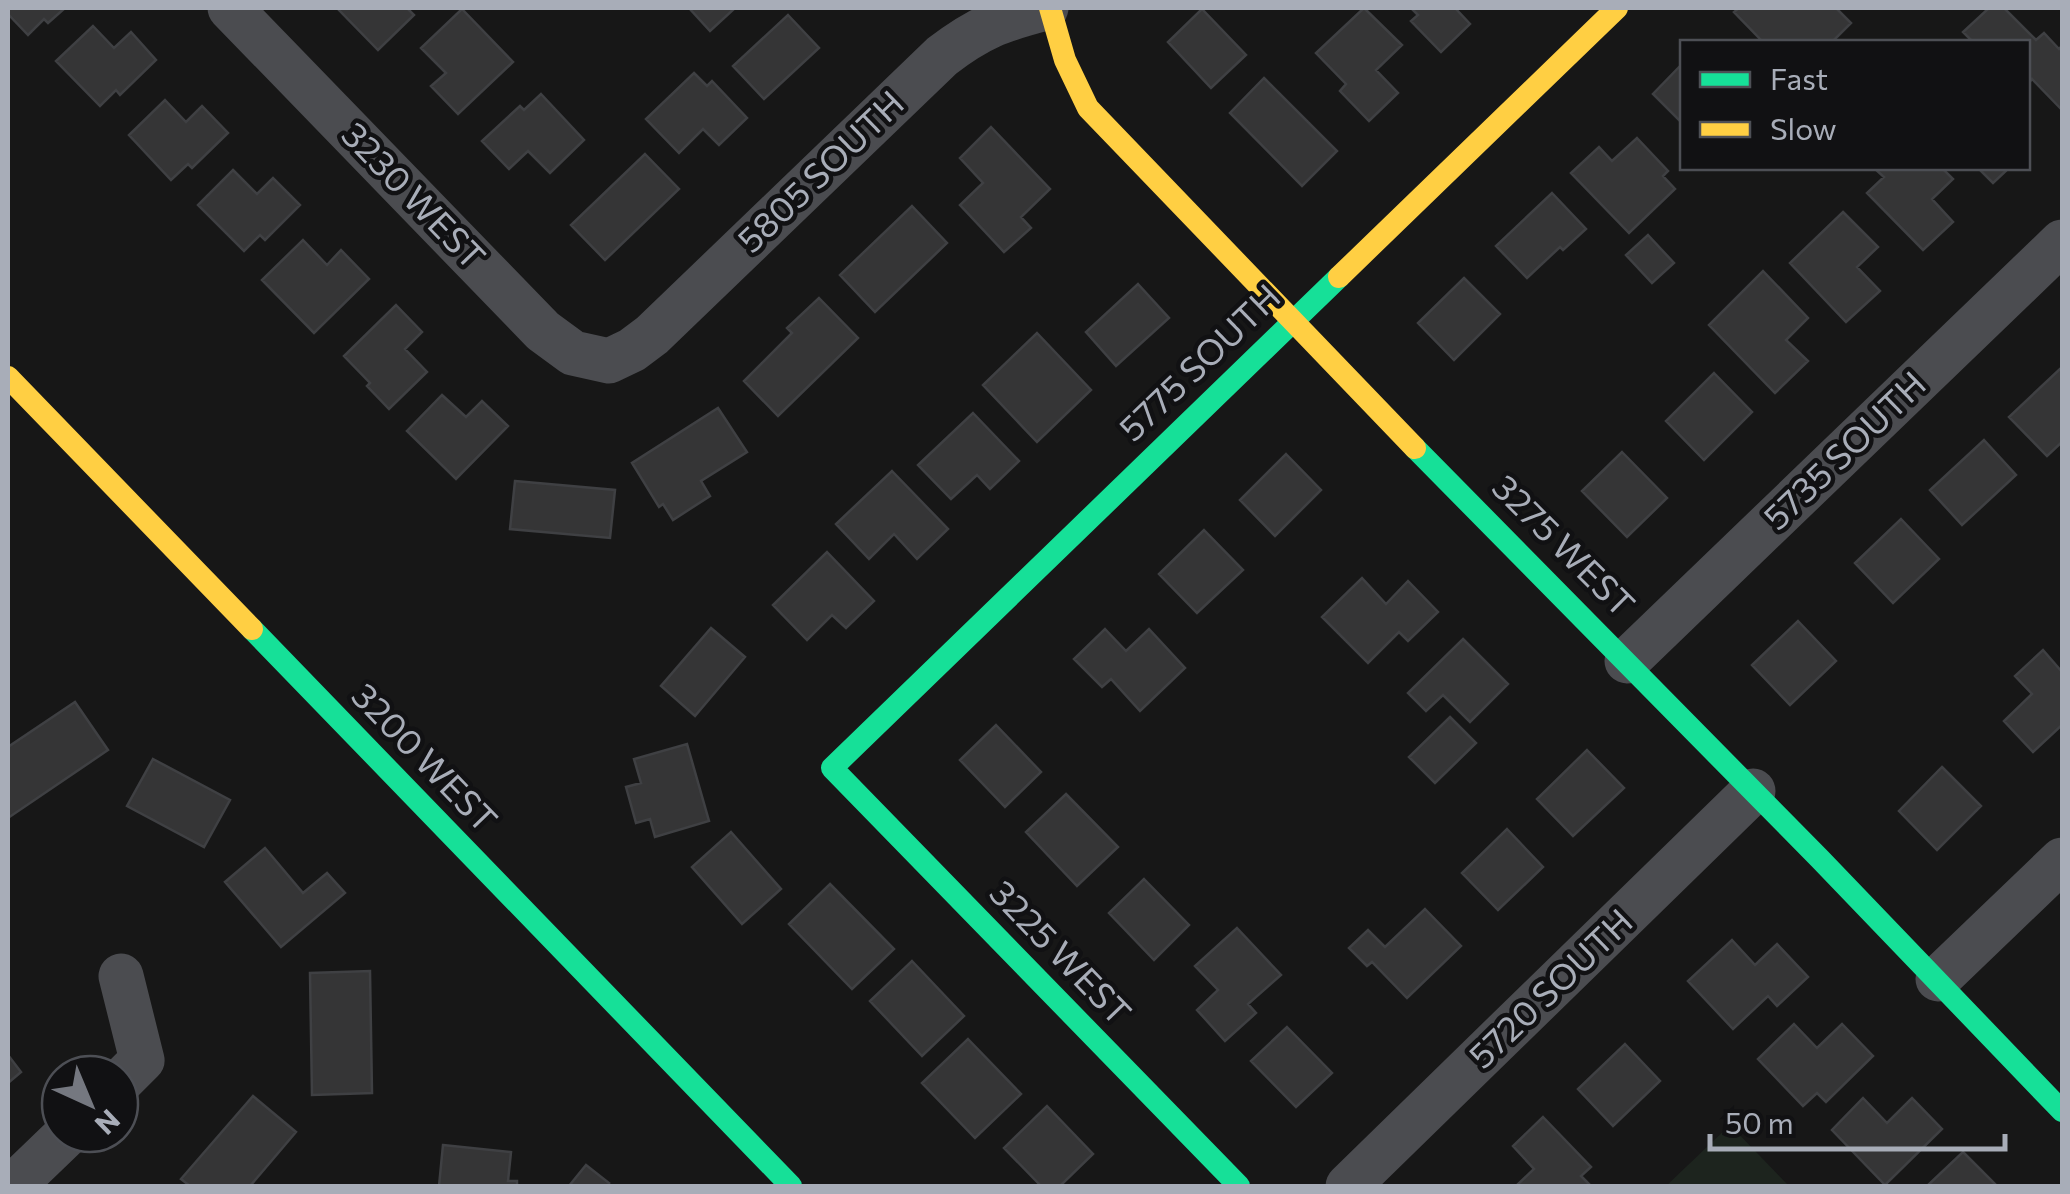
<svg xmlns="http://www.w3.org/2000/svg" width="2070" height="1194" font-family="Commissioner,sans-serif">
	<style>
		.green { fill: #1d241e }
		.building { fill: #353536; stroke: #3f4043; stroke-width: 2.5 }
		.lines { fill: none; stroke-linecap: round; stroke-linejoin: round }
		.street { stroke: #4b4c50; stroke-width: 45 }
		.fast { stroke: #16e098; stroke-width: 22 }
		.slow { stroke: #ffcf43; stroke-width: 22 }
		.labels { text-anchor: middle; stroke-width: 9; stroke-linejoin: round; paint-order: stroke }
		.street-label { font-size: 35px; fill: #a8adb8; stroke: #111113 }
	</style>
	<rect width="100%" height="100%" fill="#171717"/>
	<path class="green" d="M1730,1125L1789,1186H1666Z"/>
	<path class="building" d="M8,8H65L48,23L44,19L28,35L8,14Z
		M337,8H407L414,15L378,50Z
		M689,8H735L710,31Z
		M1364,8L1402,45L1376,70L1398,93L1369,121L1340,91L1346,84L1316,53Z
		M1411,8H1455L1470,24L1441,52L1411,21L1418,15Z
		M1739,8H1836L1851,23L1832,42H1763L1734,12Z
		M1989,8H2004L2036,40L2044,33L2059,49L2062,46V110L2032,79L2028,84V42H1973L1963,32Z
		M462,9L513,62L458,114L431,86L446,73L421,48Z
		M1202,9L1246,55L1211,88L1168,42Z
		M788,15L819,48L764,99L733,66Z
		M93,26L114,48L131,32L156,60L120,95L116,90L100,106L56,61Z
		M1682,64V123L1653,94Z
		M694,73L707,86L712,81L747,118L719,145L703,129L679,153L646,119Z
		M1264,78L1337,151L1302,186L1230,113Z
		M541,94L584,140L550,173L528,151L509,169L482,141L520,106L524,110Z
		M165,100L186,122L202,106L228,133L192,168L188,164L171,180L129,135Z
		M991,127L1050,189L1021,217L1031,228L1004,252L960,205L983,183L960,158Z
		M1637,138L1668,171L1663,176L1675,189L1629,233L1571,173L1599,147L1612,161Z
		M645,154L679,189L605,260L571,225Z
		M1874,168H1942L1953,179L1932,199L1953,222L1923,250L1867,193L1884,177Z
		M1978,168H2009L1993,183Z
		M233,170L257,194L273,178L300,205L265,240L260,235L244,251L198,205Z
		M1552,193L1586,229L1563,250L1560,247L1527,278L1496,246Z
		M912,206L947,243L875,312L840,275Z
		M1843,212L1878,247L1857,267L1880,291L1846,322L1790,263Z
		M1648,235L1674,263L1652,283L1626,255Z
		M303,240L327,265L341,250L369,279L314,333L262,280Z
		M1763,271L1808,318L1786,340L1808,361L1775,393L1709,325Z
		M1464,278L1500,314L1454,360L1418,323Z
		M1138,284L1169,318L1116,366L1086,332Z
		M819,298L858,338L778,416L744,381L792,333L787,328Z
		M396,305L422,332L405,349L427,372L389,409L367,386L370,383L344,356Z
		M1037,333L1091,390L1037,442L983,385Z
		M2061,368L2062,369V442L2047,456L2009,417Z
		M1714,373L1752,412L1704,460L1666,421Z
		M442,395L466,417L482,401L508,426L456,479L407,431Z
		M718,408L747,452L701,481L710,496L673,520L663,504L659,507L632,463Z
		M973,413L1019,461L990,489L977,475L951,499L918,465Z
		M1984,440L2016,475L1962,525L1930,490Z
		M1622,452L1667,498L1627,537L1582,491Z
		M1286,454L1321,490L1275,536L1240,500Z
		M892,471L948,529L917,559L894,534L869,559L836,524Z
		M515,481L615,490L610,538L510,529Z
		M1901,519L1939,559L1893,603L1855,563Z
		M1204,530L1243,570L1197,613L1159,574Z
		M827,552L874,601L846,628L832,615L807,640L773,605Z
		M1362,578L1386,604L1408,581L1438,612L1408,641L1399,632L1368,663L1322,617Z
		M1798,621L1836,661L1790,705L1752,665Z
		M711,628L745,657L695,716L661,686Z
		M1105,629L1126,651L1149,629L1185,668L1140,711L1111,679L1102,687L1074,659Z
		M1463,639L1508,684L1470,722L1443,695L1426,711L1408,693Z
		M2043,650L2062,672V725L2033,752L2004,721L2032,694L2015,676Z
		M75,702L108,750L8,818V747Z
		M1450,717L1476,743L1435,783L1409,757Z
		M996,725L1041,772L1005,807L960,760Z
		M687,744L709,821L655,837L650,819L636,823L626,787L641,783L634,759Z
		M1587,750L1624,788L1573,836L1537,799Z
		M153,759L230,800L204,847L127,806Z
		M1942,767L1981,806L1937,850L1899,811Z
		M1066,794L1118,847L1077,886L1026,832Z
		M1507,829L1543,867L1498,910L1462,873Z
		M731,832L781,889L742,924L692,867Z
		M265,848L303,893L327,873L345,893L281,947L225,882Z
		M1144,879L1189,925L1154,960L1109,913Z
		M830,884L894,949L852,989L789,924Z
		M1425,909L1461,946L1407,998L1372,962L1367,966L1349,948L1368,930L1385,947Z
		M1237,928L1281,975L1248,1004L1256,1013L1225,1041L1197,1010L1218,990L1195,966Z
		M1732,940L1755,965L1777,944L1808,977L1777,1006L1768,996L1733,1029L1688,981Z
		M912,961L964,1016L922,1056L870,1001Z
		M370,971L372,1093L312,1095L310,973Z
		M1794,1024L1817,1048L1842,1024L1873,1056L1826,1102L1817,1093L1803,1106L1758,1059Z
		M1287,1027L1332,1073L1296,1107L1251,1061Z
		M968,1039L1021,1094L975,1138L922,1083Z
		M1625,1044L1660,1081L1613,1126L1578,1089Z
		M8,1055L21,1072L8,1083Z
		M253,1096L296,1132L250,1186H190L181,1179Z
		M1863,1098L1887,1123L1912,1098L1942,1129L1885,1185L1832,1130Z
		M1047,1106L1093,1154L1060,1186H1041L1004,1148Z
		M1543,1117L1591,1167L1581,1176L1591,1186H1516L1534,1169L1513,1146Z
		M443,1145L511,1152L508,1181H517V1186H439Z
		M1963,1152L1997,1186H1927Z
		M586,1165L609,1183L606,1186H569Z"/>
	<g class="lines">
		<path class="street" d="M230,8L543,331L573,353L609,361L632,350L652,335L942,56C980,27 1000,20 1046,8
			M1627,661L2062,242
			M1938,979L2062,860
			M120,1082L142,1060L121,976
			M13,1186L67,1134
			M1348,1186L1753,791"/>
		<path class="fast" d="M1415,448L1820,859L2062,1111
			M252,629L791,1186
			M1239,1186L832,768L1339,277"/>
		<path class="slow" d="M1050,8L1065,60L1088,108L1415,448
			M1339,277L1617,8
			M8,377L252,629"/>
	</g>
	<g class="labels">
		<g class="street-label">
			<text transform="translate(821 172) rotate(-44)" y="12">5805 SOUTH</text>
			<text transform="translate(413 196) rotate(46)" y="12">3230 WEST</text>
			<text transform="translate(1200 363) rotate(-44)" y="12">5775 SOUTH</text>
			<text transform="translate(1845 451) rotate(-44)" y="12">5735 SOUTH</text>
			<text transform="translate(1563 546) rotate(45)" y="12">3275 WEST</text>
			<text transform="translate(424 758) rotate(46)" y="12">3200 WEST</text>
			<text transform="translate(1060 953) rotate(46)" y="12">3225 WEST</text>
			<text transform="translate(1551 989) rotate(-44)" y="12">5720 SOUTH</text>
		</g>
	</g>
	<rect width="2070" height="1194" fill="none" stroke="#a8adb8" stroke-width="20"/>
	<rect x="1680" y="40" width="350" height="130" fill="#111113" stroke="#4d4f55" stroke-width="2.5"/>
	<rect x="1700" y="72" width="50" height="15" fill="#16e098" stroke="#4d4f55" stroke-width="2.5"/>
	<text x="1770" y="90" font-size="30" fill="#a8adb8">Fast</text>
	<rect x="1700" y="122" width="50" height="15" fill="#ffcf43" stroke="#4d4f55" stroke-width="2.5"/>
	<text x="1770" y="140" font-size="30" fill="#a8adb8">Slow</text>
	<g transform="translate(90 1104) rotate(136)"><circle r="48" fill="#111113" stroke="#4d4f55" stroke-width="2.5"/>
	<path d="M0-8L18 38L0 25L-18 38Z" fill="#757880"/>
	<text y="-15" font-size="28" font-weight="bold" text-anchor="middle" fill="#a8adb8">N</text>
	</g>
	<path d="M1710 1134v15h295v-15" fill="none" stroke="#a8adb8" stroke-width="5"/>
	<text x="1725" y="1134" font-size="30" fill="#a8adb8" stroke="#111113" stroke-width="8" paint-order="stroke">50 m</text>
</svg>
